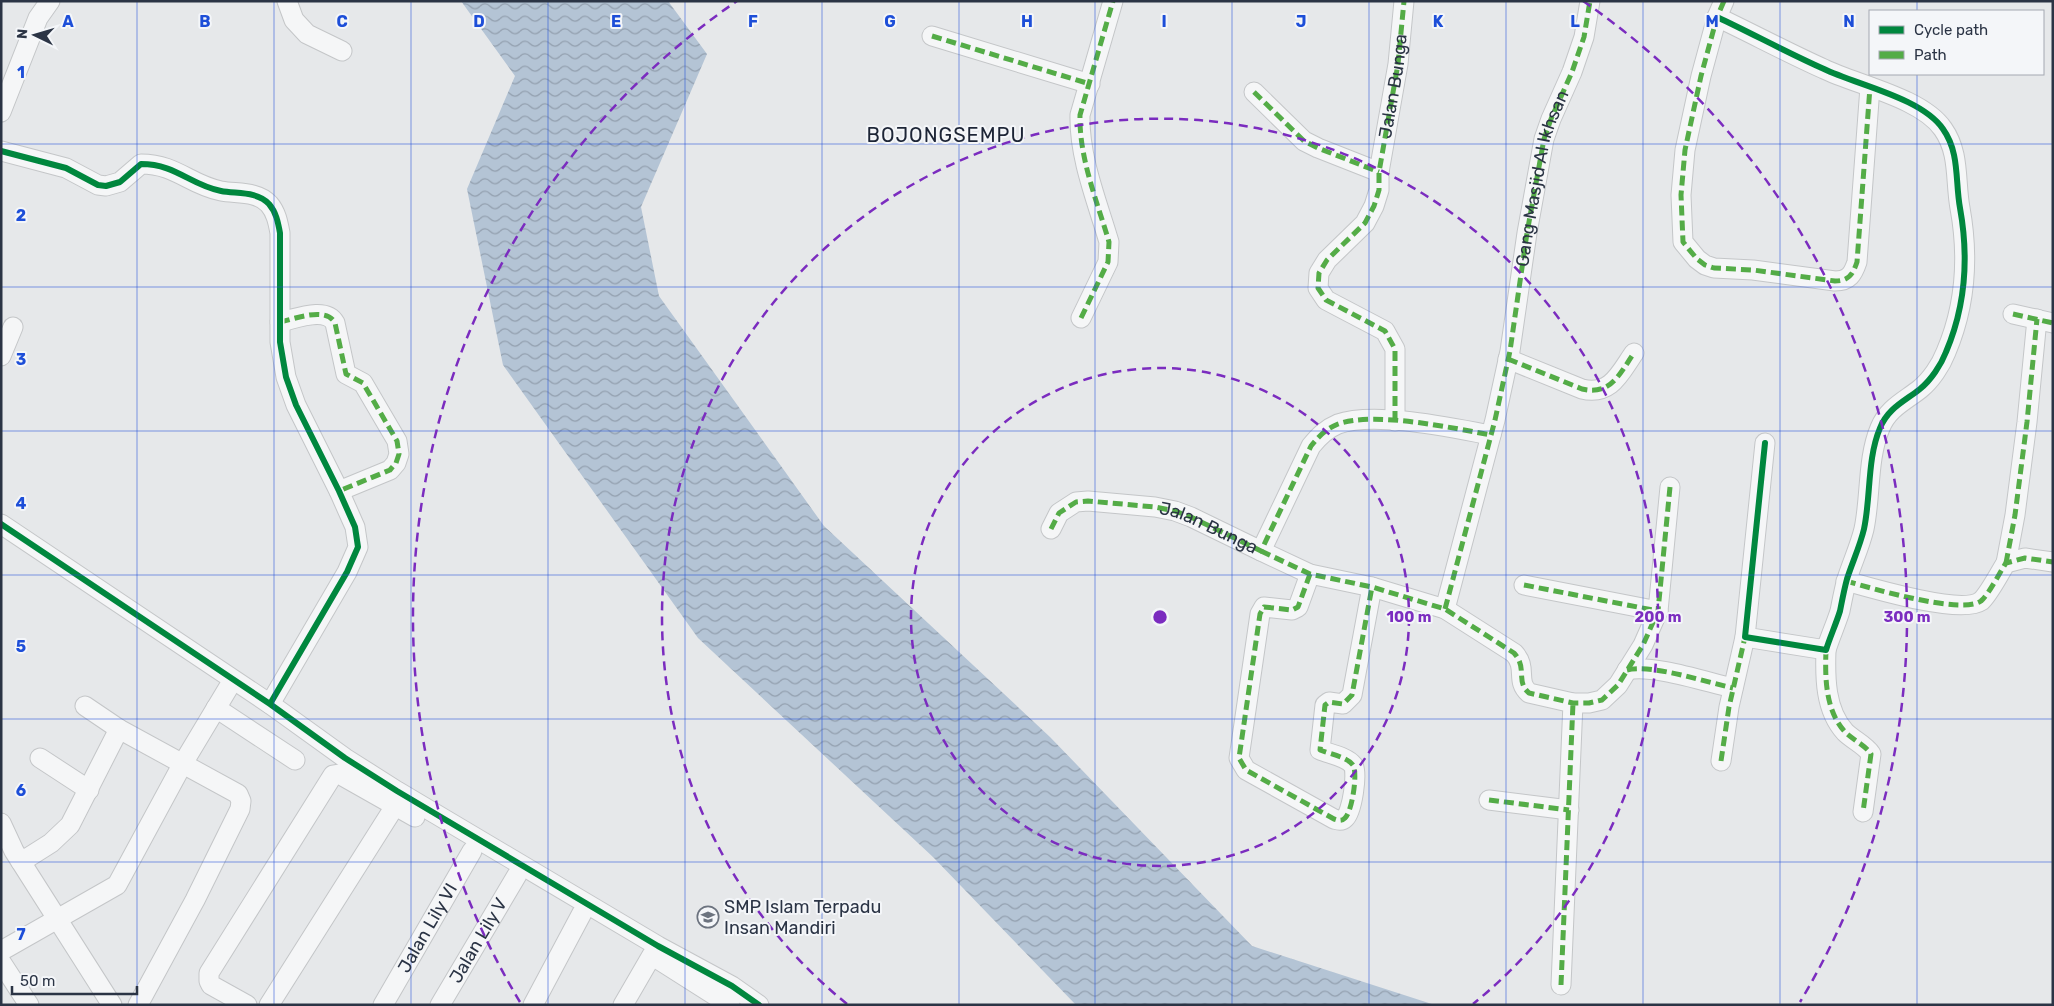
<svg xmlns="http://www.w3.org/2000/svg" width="2054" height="1006" font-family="Rubik,sans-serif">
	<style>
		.water { fill: url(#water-waves) }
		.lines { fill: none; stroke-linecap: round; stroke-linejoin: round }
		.minor-casing { stroke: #c4c6c8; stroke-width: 21 }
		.minor { stroke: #f5f6f7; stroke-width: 19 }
		.quiet { stroke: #54ac47; stroke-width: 5; stroke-dasharray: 10 5; stroke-linecap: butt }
		.cycleway-casing { stroke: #f4f6f9; stroke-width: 9 }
		.cycleway { stroke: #00873e; stroke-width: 6 }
		.grid { fill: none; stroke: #1d4ed8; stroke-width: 1; stroke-opacity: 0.55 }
		.ring { fill: none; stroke: #7b2cbf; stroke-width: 2.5; stroke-dasharray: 9 6 }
		.labels { text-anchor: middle; stroke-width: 4; stroke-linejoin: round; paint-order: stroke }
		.street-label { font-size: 18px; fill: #2b3445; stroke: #f4f6f9 }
		.poi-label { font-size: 18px; fill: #2b3445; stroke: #f4f6f9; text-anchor: start }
		.quarter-label { font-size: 20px; letter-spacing: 1px; fill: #1d2536; stroke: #f4f6f9 }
		.grid-label { font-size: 16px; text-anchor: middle; font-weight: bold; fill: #1d4ed8; stroke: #f4f6f9; stroke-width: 4; stroke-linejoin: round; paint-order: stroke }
		.centre { fill: #7b2cbf; stroke: #f4f6f9; stroke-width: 2.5 }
		.ring-label { font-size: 15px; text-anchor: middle; font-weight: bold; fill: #7b2cbf; stroke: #f4f6f9; stroke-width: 4; stroke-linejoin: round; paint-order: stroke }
	</style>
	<defs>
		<pattern id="water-waves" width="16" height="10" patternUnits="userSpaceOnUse" patternTransform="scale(1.25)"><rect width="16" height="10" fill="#b4c4d5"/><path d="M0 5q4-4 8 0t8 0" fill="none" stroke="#93a0af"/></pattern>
	</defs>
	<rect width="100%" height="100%" fill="#e6e8ea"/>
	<path class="water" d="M461,1H668L707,54L641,207L659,296L824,526L1050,737L1252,946L1435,1005H1076L933,857L698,638L503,365L467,189L515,76Z"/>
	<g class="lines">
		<g class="minor-casing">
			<g id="minor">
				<path d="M287,1L294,20L307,34L342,51"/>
				<path d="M1724,1L1717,17L1701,76L1685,150L1681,195L1683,242L1697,259L1705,265L1714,268L1753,270L1835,281C1849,281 1853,274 1857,262L1870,87"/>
				<path d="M1717,17C1753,34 1788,53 1824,69C1857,85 1922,98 1943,129C1960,153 1955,181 1960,208C1969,258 1966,305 1946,352C1941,365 1931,380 1920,389C1905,401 1888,408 1880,428C1867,459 1871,496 1864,529C1860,546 1852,563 1847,579C1844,590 1842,601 1840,611C1836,624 1830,637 1826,650L1745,637L1765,443"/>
				<path d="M932,36L1090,84"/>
				<path d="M1254,92L1304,141L1318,148L1379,172"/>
				<path d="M1,112L38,18L50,1"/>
				<path d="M1,151L66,168L98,185L106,186L120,182L141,164C176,164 190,185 221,191C237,194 257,191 269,204C276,212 278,222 280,233V342L286,377L296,405L339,491L355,527L358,547L347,572L270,704"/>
				<path d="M2013,314L2053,323"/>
				<path d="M1081,318L1108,262L1109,242C1097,201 1079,158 1080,115L1113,1"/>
				<path d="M280,322C295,319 326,306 335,323L346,374L363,383L397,441L399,454L396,463L390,470L339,491"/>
				<path d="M1,356L13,327"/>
				<path d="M1508,359L1582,389C1611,396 1620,373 1634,353"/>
				<path d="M1395,421V349L1385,331L1326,300L1318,288L1319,273L1327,260L1365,223L1374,206L1379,190V172L1398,64L1404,1"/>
				<path d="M1,524L270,704L345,758L397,791L658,946L732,986L759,1005"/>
				<path id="s1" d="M1051,529L1059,513L1076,502L1088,501L1155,507L1175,511L1191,517L1261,551L1311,446C1319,436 1326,429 1338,424C1375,411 1452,428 1491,435"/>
				<path d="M1261,551L1310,574L1372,587L1445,609L1514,653C1528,668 1515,681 1529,693L1573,703H1589L1602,700L1618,685L1643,645L1658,611L1670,487"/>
				<path d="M2006,563L2015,515L2027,422L2037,319"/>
				<path d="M1310,574L1298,607L1292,610L1264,607L1260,614L1239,758L1246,770L1334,819C1338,820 1341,822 1345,818C1352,812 1358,773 1353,765C1347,757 1330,754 1320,750L1325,705L1329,702L1343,704L1352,695L1372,587"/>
				<path d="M1846,581C1871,588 1961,615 1981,601C1989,594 2000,572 2006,563L2025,558L2053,562"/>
				<path d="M1524,585L1658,611"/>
				<path d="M1445,609L1495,420L1510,351L1527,233L1544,139L1551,119L1572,72L1584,37L1590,1"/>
				<path d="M1826,650C1825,677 1825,710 1845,732C1853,740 1865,745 1871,754L1863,812"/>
				<path d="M1627,670C1652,664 1706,682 1733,688"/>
				<path d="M85,706L119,729L238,794L241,801L240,809L195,900L138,1005"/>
				<path d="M216,708L295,760"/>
				<path d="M40,758L89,790"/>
				<path d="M1721,761L1729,707L1745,637"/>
				<path d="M1489,800L1569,810"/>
				<path d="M1,823L14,851L112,1005"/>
				<path d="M21,862L51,843L70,825L119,729"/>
				<path d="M1,951L117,885L182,765L233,680"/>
				<path d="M659,960L730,1005"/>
				<path d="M1,962L29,1005"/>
				<path d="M1561,985L1573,703"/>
				<path d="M247,1005L211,985L209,981V973L333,775L339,774L415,817"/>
				<path d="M269,1005L395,806"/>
				<path id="s2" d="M383,1005L472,851"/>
				<path id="s3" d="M440,1005L517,875"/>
				<path d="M533,1005L582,913"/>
				<path d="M623,1005L652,955"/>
			</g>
		</g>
		<use href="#minor" class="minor"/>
		<g class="quiet">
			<path d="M1724,1L1717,17L1701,76L1685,150L1681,195L1683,242L1697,259L1705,265L1714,268L1753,270L1835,281C1849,281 1853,274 1857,262L1870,87"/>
			<path d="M932,36L1090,84"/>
			<path d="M1254,92L1304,141L1318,148L1379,172"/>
			<path d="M2013,314L2053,323"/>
			<path d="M1081,318L1108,262L1109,242C1097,201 1079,158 1080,115L1113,1"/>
			<path d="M280,322C295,319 326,306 335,323L346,374L363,383L397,441L399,454L396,463L390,470L339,491"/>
			<path d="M1508,359L1582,389C1611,396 1620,373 1634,353"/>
			<path id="s4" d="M1395,421V349L1385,331L1326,300L1318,288L1319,273L1327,260L1365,223L1374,206L1379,190V172L1398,64L1404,1"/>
			<path d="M1051,529L1059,513L1076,502L1088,501L1155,507L1175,511L1191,517L1261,551L1311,446C1319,436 1326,429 1338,424C1375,411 1452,428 1491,435"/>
			<path d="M1261,551L1310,574L1372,587L1445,609L1514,653C1528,668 1515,681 1529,693L1573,703H1589L1602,700L1618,685L1643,645L1658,611L1670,487"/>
			<path d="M2006,563L2015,515L2027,422L2037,319"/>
			<path d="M1310,574L1298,607L1292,610L1264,607L1260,614L1239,758L1246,770L1334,819C1338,820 1341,822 1345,818C1352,812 1358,773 1353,765C1347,757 1330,754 1320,750L1325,705L1329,702L1343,704L1352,695L1372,587"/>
			<path d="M1846,581C1871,588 1961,615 1981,601C1989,594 2000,572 2006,563L2025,558L2053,562"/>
			<path d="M1524,585L1658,611"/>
			<path id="s5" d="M1445,609L1495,420L1510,351L1527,233L1544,139L1551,119L1572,72L1584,37L1590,1"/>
			<path d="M1826,650C1825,677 1825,710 1845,732C1853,740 1865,745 1871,754L1863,812"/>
			<path d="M1627,670C1652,664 1706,682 1733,688"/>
			<path d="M1721,761L1729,707L1745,637"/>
			<path d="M1489,800L1569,810"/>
			<path d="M1561,985L1573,703"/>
		</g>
		<g class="cycleway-casing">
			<path id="cycleway" d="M1717,17C1753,34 1788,53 1824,69C1857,85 1922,98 1943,129C1960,153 1955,181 1960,208C1969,258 1966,305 1946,352C1941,365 1931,380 1920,389C1905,401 1888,408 1880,428C1867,459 1871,496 1864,529C1860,546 1852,563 1847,579C1844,590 1842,601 1840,611C1836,624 1830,637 1826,650L1745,637L1765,443
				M1,151L66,168L98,185L106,186L120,182L141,164C176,164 190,185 221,191C237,194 257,191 269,204C276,212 278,222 280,233V342L286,377L296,405L339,491L355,527L358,547L347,572L270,704
				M1,524L270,704L345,758L397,791L658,946L732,986L759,1005"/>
		</g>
		<use href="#cycleway" class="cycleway"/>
	</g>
	<path class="grid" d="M137,1V1005M274,1V1005M411,1V1005M548,1V1005M685,1V1005M822,1V1005M959,1V1005M1095,1V1005M1232,1V1005M1369,1V1005M1506,1V1005M1643,1V1005M1780,1V1005M1917,1V11M1917,74V1005M1,144H2053M1,287H2053M1,431H2053M1,575H2053M1,719H2053M1,862H2053"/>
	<g class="ring">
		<circle cx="1160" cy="617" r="249"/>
		<path d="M847 1004A498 498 0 1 1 1473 1004"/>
		<path d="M520 1002A747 747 0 0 1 737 1M1583 1A747 747 0 0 1 1800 1002"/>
	</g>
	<defs>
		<g id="school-ring" transform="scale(1.125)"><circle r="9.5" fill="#f4f6f9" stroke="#6c737f" stroke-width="1.5"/><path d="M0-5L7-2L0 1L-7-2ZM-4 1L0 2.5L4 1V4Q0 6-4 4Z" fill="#6c737f"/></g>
	</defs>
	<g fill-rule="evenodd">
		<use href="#school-ring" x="708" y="917"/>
	</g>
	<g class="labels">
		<g class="street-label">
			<text dy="6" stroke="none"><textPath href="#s4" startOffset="398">Jalan Bunga</textPath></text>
			<text dy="6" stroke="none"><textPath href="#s5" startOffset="442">Gang Masjid Al Ikhsan</textPath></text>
			<text dy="6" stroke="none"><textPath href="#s1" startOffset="175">Jalan Bunga</textPath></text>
			<text dy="6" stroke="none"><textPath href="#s2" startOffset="89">Jalan Lily VI</textPath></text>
			<text dy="6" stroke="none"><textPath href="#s3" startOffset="75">Jalan Lily V</textPath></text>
		</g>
		<g class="poi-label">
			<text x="724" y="913">SMP Islam Terpadu<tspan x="724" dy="21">Insan Mandiri</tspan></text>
		</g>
		<g class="quarter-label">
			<text x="946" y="142">BOJONGSEMPU</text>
		</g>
	</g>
	<g class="grid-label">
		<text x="68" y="27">A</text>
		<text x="205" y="27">B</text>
		<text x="342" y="27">C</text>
		<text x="479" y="27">D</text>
		<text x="616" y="27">E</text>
		<text x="753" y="27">F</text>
		<text x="890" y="27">G</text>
		<text x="1027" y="27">H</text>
		<text x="1164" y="27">I</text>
		<text x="1301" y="27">J</text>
		<text x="1438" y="27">K</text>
		<text x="1575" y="27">L</text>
		<text x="1712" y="27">M</text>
		<text x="1849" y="27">N</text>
		<text x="21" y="78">1</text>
		<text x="21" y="221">2</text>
		<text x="21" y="365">3</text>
		<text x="21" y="509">4</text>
		<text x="21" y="652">5</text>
		<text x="21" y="796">6</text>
		<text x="21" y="940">7</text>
	</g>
	<circle cx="1160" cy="617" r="8" class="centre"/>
	<g class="ring-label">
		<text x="1409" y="622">100 m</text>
		<text x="1658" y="622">200 m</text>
		<text x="1907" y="622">300 m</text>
	</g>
	<rect width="2054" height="1006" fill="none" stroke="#2b3445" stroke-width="5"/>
	<rect x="1869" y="10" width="175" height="65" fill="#f4f6f9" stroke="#a4a8b1"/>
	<rect x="1879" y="26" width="25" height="8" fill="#00873e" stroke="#a4a8b1"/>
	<text x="1914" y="35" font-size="15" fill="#2b3445">Cycle path</text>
	<rect x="1879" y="51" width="25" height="8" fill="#54ac47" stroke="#a4a8b1"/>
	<text x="1914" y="60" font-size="15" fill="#2b3445">Path</text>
	<g transform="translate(35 35) rotate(275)" stroke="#f4f6f9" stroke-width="4" paint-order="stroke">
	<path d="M0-4L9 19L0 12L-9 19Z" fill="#2b3445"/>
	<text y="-8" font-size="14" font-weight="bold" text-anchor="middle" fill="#2b3445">N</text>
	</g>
	<path d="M12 986v8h125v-8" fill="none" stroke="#2b3445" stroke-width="2.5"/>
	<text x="20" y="986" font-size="15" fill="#2b3445" stroke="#f4f6f9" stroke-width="4" paint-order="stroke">50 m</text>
</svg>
